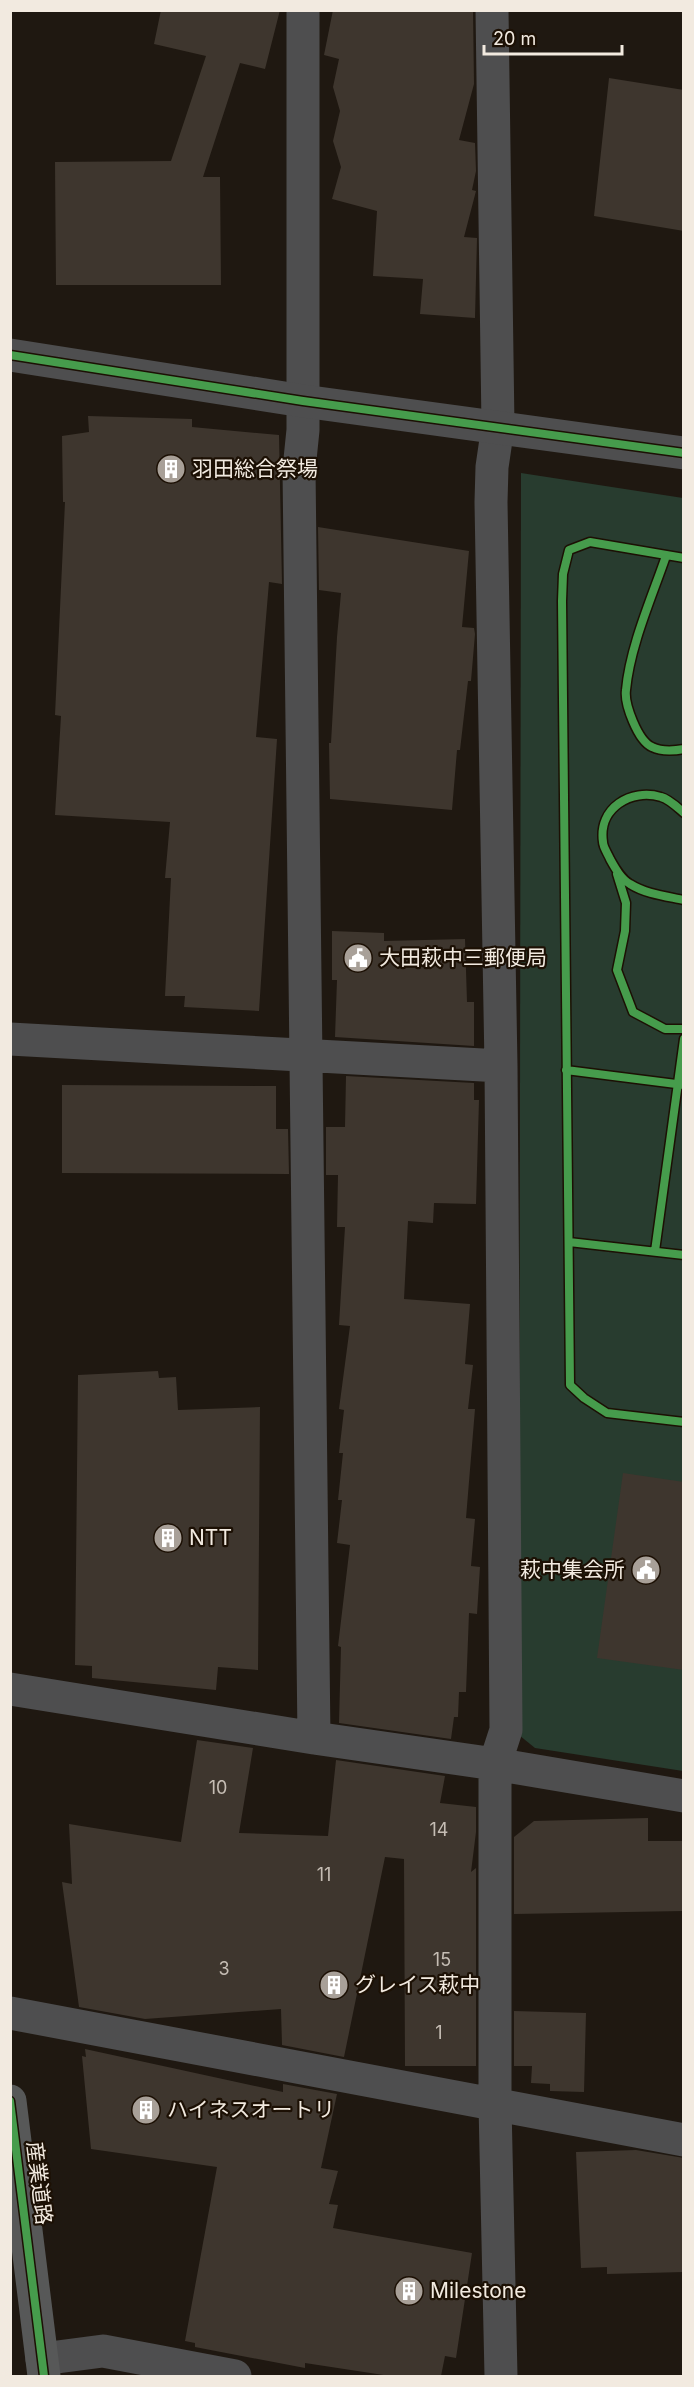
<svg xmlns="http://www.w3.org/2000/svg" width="694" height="2387" font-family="Inter,'Noto Sans JP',sans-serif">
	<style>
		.green { fill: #283c2f }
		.building { fill: #3e362e }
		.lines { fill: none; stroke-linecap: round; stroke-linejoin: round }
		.minor { stroke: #4e4e4f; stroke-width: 33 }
		.tertiary { stroke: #4e4e4f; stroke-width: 33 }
		.primary { stroke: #575858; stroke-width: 33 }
		.cycleway-casing { stroke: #1c1004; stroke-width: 11 }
		.cycleway { stroke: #469c4c; stroke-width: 8 }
		.labels { text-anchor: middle; stroke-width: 4.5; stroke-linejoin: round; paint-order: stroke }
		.number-label { font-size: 18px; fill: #c5bdb4 }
		.poi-label { font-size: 21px; fill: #f2eae0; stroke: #1c1004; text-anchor: start }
		.street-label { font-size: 21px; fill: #f2eae0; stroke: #1c1004 }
	</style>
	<rect width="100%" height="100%" fill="#1f1811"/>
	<path class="green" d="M521,473L683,498V1771L535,1748L519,1735Z"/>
	<path class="building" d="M161,10H280L265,69L240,63L203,177H220L221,285H56L55,162L171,161L206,56L154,44Z
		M333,10H473L474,84L459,140L475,143L476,171L472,190L476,191L464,237L477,238L475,318L420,314L423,279L373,276L377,211L332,199L341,167L333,141L340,111L333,87L339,59L324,55Z
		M609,78L684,90V231L594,216Z
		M88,416L192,419V427L279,435L282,584L269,582L256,737L277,739L259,1011L184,1007L185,996H165L171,878H165L170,822L55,815L61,716L55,715L65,502H63L62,436L89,432Z
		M318,527L469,551L462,627L474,628L475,634L471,681H468L460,750H457L452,810L330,799L329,743H331L337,637L341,593L319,590Z
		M332,931L384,933V941L465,939L467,1002H474V1046L335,1037L337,980H332Z
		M346,1076L474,1083V1100H479L476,1204L434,1203L433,1223L408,1221L404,1299L470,1304L465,1364L473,1365L468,1409H475L466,1518L475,1519L471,1566L480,1567L477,1614L469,1613L466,1692H459L458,1717H454L451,1739L339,1723L341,1647L338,1646L350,1545L337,1543L342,1500H338L343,1453H339L344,1410L339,1409L350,1326L339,1325L345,1227H337L338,1175H326V1127H345Z
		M62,1085L276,1086V1129H288L289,1174L62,1173Z
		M158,1371L159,1378L176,1377L178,1410L260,1407L258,1670L218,1667L216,1690L92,1678V1666L75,1665L78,1375Z
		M623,1473L684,1482V1670L597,1658Z
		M197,1740L253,1748L239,1833L328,1836L336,1760L445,1776L440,1803L476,1807V1832L471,1872L476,1868V2066H405L404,1859L385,1857L344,2057L282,2045L281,2009L145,2019L79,2007L62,1882L72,1884L69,1824L181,1842Z
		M648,1818V1841H684V1911L514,1914V1837L534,1821Z
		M514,2011L586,2013L584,2092L550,2091V2084L531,2083L532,2066H514Z
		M85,2049L283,2092V2084L337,2094L321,2168L338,2171L329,2204L338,2205L333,2228L472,2253L456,2358L445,2356L441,2376H390L305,2363V2368L195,2347V2343L185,2341L217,2167L91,2149L82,2056L86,2057Z
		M636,2150L684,2158V2272L607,2274V2267L581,2268L576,2152Z"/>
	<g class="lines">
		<path class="minor" d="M303,10V430L299,469L314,1738
			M492,10L498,426L492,467L491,502L501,1066L506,1730L495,1764V2105L501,2376
			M10,1039L501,1066
			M10,1689L314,1738L495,1764L684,1796
			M10,2013L684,2140
			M42,2359L103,2351L235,2376"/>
		<path class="tertiary" d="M10,355L303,401L684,453"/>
		<path class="primary" d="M10,2101L44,2376"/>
		<g class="cycleway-casing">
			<path id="cycleway" d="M10,355L303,401L684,453
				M666,556C652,597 630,646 626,690C624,704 638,741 652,747C662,752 673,751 684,749
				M684,558L590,542L569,550L563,574L562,601L570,1385L584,1398L607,1413L684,1422
				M684,813C677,807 669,799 661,797C631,788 598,808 603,842C603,847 608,854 610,859C615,868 621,879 630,884C646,894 665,896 684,900
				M617,874L626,903L625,931L617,970L633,1012L665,1029H684
				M566,1070L684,1085
				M569,1242L684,1255
				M655,1251L684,1039
				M10,2101L44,2376"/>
		</g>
		<use href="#cycleway" class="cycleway"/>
	</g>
	<defs>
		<g id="building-disc" transform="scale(1.5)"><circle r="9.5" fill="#a8a098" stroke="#1c1004"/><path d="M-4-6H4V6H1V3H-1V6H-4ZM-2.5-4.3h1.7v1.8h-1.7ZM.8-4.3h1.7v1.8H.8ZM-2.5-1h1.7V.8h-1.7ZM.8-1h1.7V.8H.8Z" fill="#fff"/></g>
		<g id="civic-disc" transform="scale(1.5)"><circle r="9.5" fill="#a8a098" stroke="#1c1004"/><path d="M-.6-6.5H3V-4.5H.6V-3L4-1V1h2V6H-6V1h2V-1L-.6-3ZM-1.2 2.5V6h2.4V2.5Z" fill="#fff"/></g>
	</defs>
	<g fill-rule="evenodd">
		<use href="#building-disc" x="171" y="469"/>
		<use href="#civic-disc" x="358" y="958"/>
		<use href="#building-disc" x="168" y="1538"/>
		<use href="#civic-disc" x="646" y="1570"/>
		<use href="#building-disc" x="334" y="1985"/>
		<use href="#building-disc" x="146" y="2110"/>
		<use href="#building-disc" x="409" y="2291"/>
	</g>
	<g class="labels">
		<g class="number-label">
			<text x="218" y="1794">10</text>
			<text x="439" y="1836">14</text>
			<text x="324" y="1881">11</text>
			<text x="442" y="1966">15</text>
			<text x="224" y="1975">3</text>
			<text x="439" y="2039">1</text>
		</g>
		<g class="poi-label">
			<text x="192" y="476">羽田総合祭場</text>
			<text x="379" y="965">大田萩中三郵便局</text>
			<text x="189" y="1545">NTT</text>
			<text x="625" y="1577" text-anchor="end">萩中集会所</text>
			<text x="355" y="1992">グレイス萩中</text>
			<text x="167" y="2117">ハイネスオートリ</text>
			<text x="430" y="2298">Milestone</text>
		</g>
		<g class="street-label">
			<text transform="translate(39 2183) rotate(83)" y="7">産業道路</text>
		</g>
	</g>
	<rect width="694" height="2387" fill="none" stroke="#f2eae0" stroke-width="24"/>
	<path d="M484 45v9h138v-9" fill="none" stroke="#f2eae0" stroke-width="3"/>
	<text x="493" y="45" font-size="18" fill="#f2eae0" stroke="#1c1004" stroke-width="4.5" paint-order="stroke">20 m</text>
</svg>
